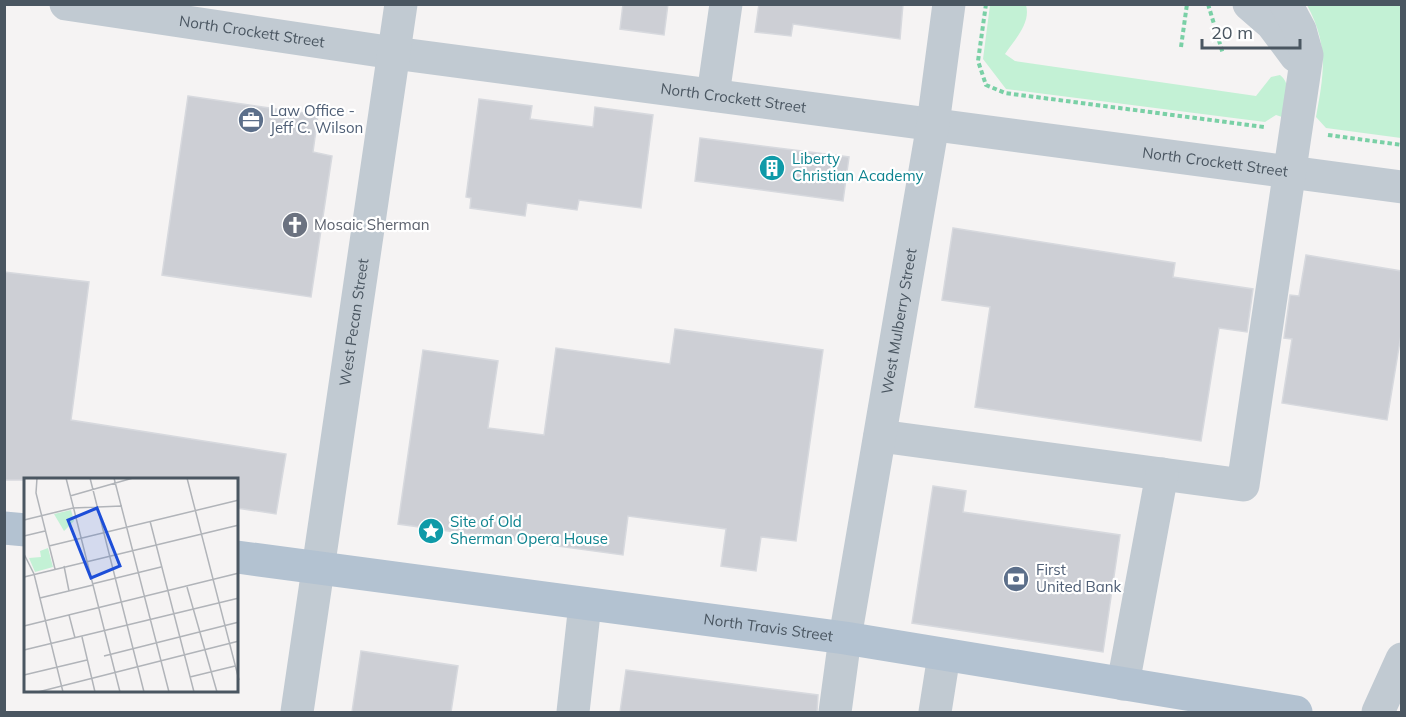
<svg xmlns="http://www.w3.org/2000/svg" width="1406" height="717" font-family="Mulish,sans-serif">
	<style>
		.green { fill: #c3f1d5 }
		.building { fill: #cdcfd5; stroke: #d7d9de; stroke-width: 1.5 }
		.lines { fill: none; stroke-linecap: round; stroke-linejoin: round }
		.path { stroke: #7ad0a6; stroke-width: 4; stroke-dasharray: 4.5 3; stroke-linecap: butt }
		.minor { stroke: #c1cad2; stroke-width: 33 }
		.major { stroke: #b3c2d1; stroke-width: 33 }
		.labels { text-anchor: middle; stroke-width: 4.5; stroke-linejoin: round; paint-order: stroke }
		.street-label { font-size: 15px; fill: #4a5661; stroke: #fff }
		.service-label { font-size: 15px; fill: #4e5e75; stroke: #fff; text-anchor: start }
		.culture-label { font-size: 15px; fill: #0d838f; stroke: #fff; text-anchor: start }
		.worship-label { font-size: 15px; fill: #5b616d; stroke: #fff; text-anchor: start }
		.inset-road { fill: none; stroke: #b1b4b9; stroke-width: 1.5 }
		.view { fill: #1d4ed8; fill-opacity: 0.15; stroke: #1d4ed8; stroke-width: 3 }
		.inset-edge { fill: none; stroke: #4a5661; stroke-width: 3 }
	</style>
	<rect width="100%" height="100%" fill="#f5f3f3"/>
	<path class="green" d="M990,5H1026C1031,23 1015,39 1005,54L1015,61L1256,96L1271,77L1280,75C1293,85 1286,104 1282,117L1276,115L1265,122L1006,89L983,59Z
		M1307,5H1401V138L1326,128L1316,117C1324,73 1329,46 1307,5Z"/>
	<path class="building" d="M623,4H668L664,35L620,29Z
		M759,4H903L900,39L793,24L791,36L755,32Z
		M188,96L318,115L313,152L332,156L311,297L162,275Z
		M479,99L532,106L530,119L593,127L595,107L653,115L641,208L579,200L577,210L527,203L525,216L470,208L471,198L466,197Z
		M700,138L849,157L843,201L695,181Z
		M953,228L1175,263L1173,277L1253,289L1247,332L1219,328L1201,441L975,407L990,307L942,300Z
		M1306,255L1401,271V335L1387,420L1282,403L1292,339L1284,338L1290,295L1299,296Z
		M4,272L89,282L71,420L286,454L276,514L237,508V480H4Z
		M675,329L823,350L796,541L761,537L756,571L721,566L726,529L628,516L623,555L398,524L423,350L498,361L488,428L544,435L556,348L670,364Z
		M933,486L966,491L963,512L1120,535L1103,652L912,623Z
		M361,651L458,666L451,712H352Z
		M626,670L818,695L817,712H620Z"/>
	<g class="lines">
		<path class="path" d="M986,4L978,61L986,85L1005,93L1264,127
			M1208,4L1223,54
			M1181,47L1187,4
			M1328,135L1402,145"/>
		<g class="minor">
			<path id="s1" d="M66,4L394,53L1402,187"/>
			<path d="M1249,4L1272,24L1296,56"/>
			<path d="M713,95L726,4"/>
			<path d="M880,436L1243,485L1307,55L1300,30L1286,4"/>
			<path d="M1123,684L1162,474"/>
			<path id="s2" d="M297,712L401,4"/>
			<path d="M573,712L585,604"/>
			<path id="s3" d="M835,712L845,638L933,124L949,4"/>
			<path d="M935,712L944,655"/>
			<path d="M1378,712L1402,659"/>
		</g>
		<g class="major">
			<path d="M4,528L26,530"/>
			<path id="s4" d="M237,557L845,638L1296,712"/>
		</g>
	</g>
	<defs>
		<g id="office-disc" transform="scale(1.35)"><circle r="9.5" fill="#5c6f8a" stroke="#fff"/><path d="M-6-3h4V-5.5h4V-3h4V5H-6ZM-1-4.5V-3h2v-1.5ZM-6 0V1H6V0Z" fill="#fff"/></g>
		<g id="building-disc" transform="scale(1.35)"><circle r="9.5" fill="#0f9aa8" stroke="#fff"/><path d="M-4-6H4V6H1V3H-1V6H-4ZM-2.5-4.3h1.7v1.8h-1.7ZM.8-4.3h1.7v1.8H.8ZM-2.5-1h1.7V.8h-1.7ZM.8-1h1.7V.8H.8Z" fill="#fff"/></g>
		<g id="church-disc" transform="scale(1.35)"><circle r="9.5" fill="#6b7280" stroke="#fff"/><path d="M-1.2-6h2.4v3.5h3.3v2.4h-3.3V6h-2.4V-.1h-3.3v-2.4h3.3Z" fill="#fff"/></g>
		<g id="sight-disc" transform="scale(1.35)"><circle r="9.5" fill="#0f9aa8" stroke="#fff"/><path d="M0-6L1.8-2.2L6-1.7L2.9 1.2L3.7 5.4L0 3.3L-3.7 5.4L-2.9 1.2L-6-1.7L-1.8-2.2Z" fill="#fff"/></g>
		<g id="bank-disc" transform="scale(1.35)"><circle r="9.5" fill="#5c6f8a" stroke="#fff"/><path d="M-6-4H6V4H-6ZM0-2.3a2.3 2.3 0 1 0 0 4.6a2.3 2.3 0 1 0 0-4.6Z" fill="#fff"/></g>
	</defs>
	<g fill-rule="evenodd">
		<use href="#office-disc" x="251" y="120"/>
		<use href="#building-disc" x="772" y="168"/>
		<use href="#church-disc" x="295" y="225"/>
		<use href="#sight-disc" x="431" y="531"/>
		<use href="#bank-disc" x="1016" y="579"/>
	</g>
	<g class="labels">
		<g class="street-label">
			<text dy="5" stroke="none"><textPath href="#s1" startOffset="188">North Crockett Street</textPath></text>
			<text dy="5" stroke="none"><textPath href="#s1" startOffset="674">North Crockett Street</textPath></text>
			<text dy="5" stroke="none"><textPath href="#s1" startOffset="1160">North Crockett Street</textPath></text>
			<text dy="5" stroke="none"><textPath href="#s2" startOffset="394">West Pecan Street</textPath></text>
			<text dy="5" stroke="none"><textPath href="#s3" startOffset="396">West Mulberry Street</textPath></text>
			<text dy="5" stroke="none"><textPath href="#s4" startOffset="536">North Travis Street</textPath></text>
		</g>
		<g class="service-label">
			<text x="270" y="116">Law Office -<tspan x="270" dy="17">Jeff C. Wilson</tspan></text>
			<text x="1036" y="575">First<tspan x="1036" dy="17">United Bank</tspan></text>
		</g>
		<g class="culture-label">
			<text x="792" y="164">Liberty<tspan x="792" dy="17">Christian Academy</tspan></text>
			<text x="450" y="527">Site of Old<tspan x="450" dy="17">Sherman Opera House</tspan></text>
		</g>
		<g class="worship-label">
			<text x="314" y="230">Mosaic Sherman</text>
		</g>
	</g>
	<g transform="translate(24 478)">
		<rect width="214" height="214" fill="#f5f3f3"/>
		<path d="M47,32L50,43L40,53L30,36ZM24,70L29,89L11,94L5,80L17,79L16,73Z" fill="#c3f1d5"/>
		<path class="inset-road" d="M13,0L12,15L31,91M42,0L96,214M66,0L120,214M90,0L145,214M163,0L215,202M46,18L109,0M0,42L49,30L98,28M126,43L170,214M0,58L21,53M25,68L215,22M0,76L10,96L39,214M40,88L45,113M0,99L215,47M68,106L137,89M163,109L193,214M16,120L69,107M45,137L51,160M0,148L215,95M58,159L71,214M0,172L215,120M80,178L215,144M0,197L63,182M166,199L211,188M14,214L215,163"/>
		<path class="view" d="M73,30L96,88L67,100L44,42Z"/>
		<rect width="214" height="214" class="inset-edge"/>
	</g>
	<rect width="1406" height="717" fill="none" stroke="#4a5661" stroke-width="12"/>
	<path d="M1202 39v9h98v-9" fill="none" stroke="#4a5661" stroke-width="3"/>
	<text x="1211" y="39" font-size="18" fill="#4a5661" stroke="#ffffff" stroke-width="4.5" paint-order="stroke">20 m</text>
</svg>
